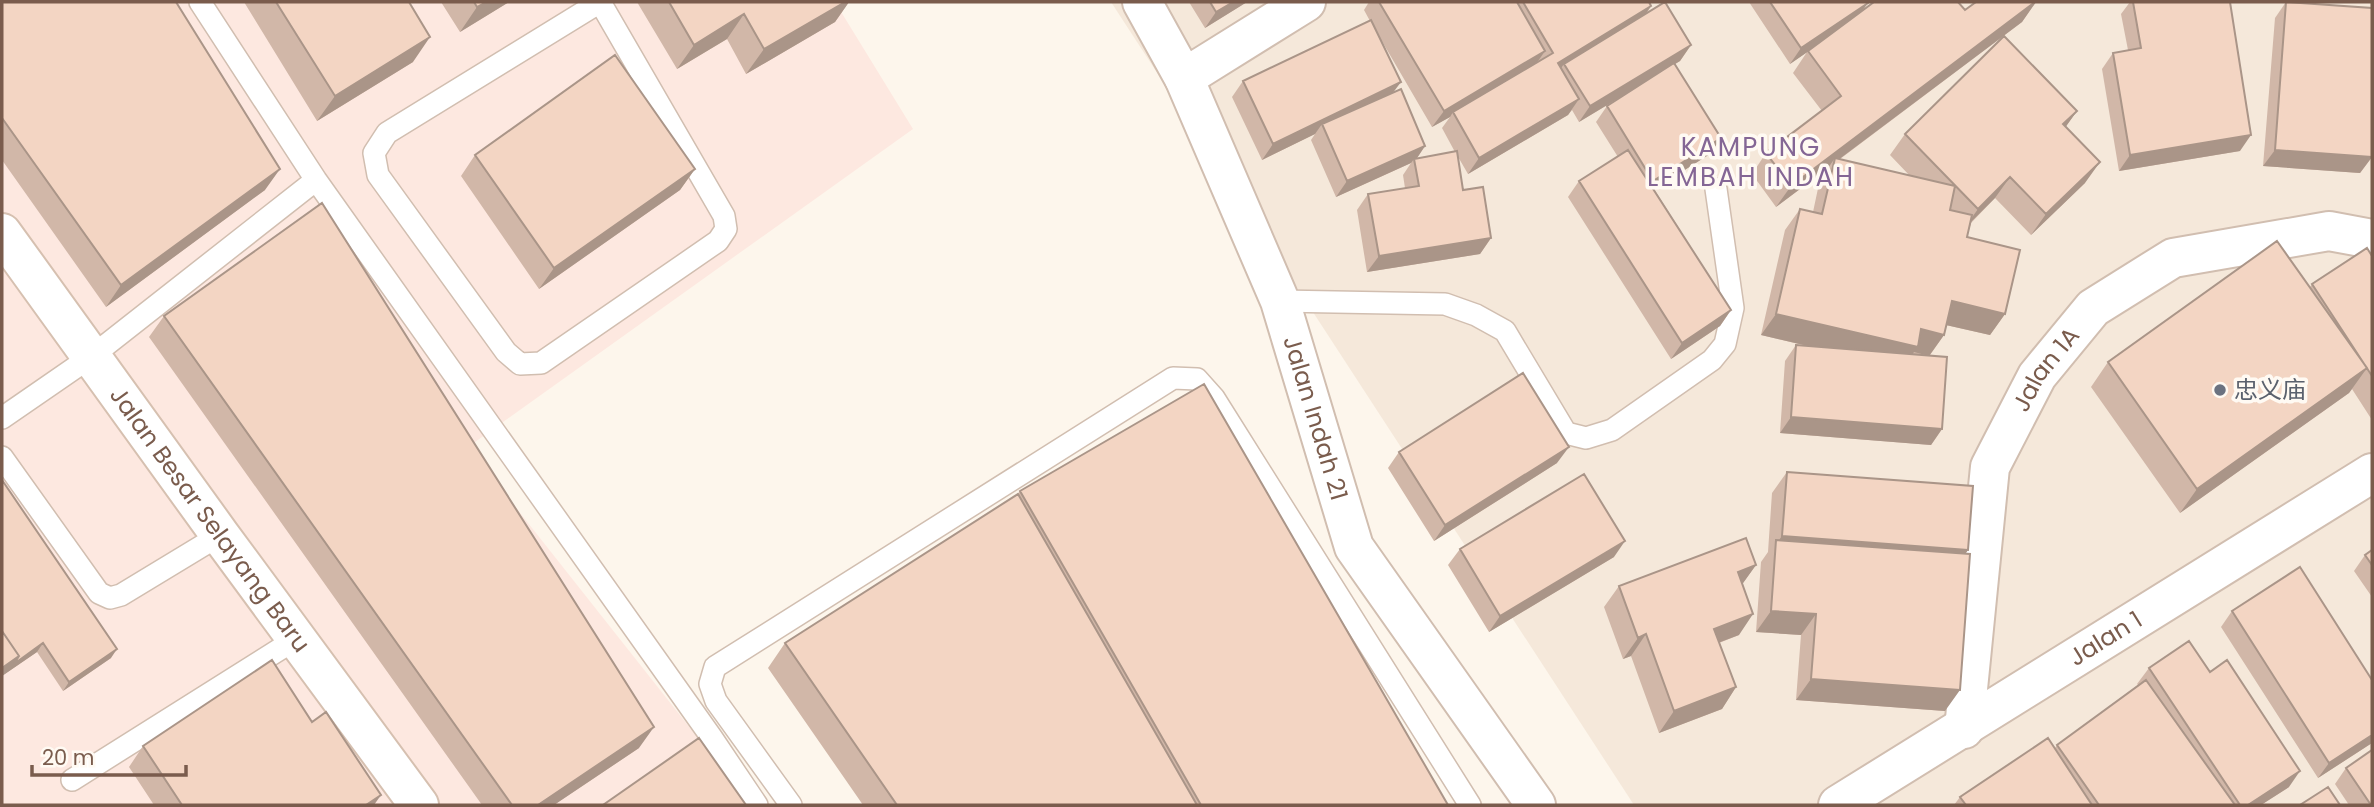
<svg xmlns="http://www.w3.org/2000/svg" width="2374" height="807" font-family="Poppins,'Noto Sans SC',sans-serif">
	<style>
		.residential { fill: #f5e8da }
		.commercial { fill: #fde8e0 }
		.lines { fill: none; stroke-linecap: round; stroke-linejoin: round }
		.lane-casing { stroke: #d1beb0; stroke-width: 24 }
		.street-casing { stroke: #d1beb0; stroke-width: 42 }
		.secondary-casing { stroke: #d6c0b0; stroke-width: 42 }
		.lane { stroke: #fff; stroke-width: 21 }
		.street { stroke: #fff; stroke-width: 38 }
		.secondary { stroke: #fff; stroke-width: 38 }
		.wall { fill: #d1b7a8; fill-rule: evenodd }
		.shaded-wall { fill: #aa9588 }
		.building { fill: #f3d5c3; stroke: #aa9588; stroke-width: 2 }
		.worship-dot { fill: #6b7280; stroke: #fffaf3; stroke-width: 2.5 }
		.labels { text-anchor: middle; stroke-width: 7; stroke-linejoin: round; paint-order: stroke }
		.street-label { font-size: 24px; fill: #7a5c4d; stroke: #fffaf3 }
		.worship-label { font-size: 24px; fill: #5b616d; stroke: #fffaf3; text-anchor: start }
		.neighbourhood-label { font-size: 26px; letter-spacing: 2px; fill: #846695; stroke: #fffaf3 }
	</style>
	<rect width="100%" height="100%" fill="#fdf6ec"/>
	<path class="residential" d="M1111,2H2372V805H1634Z"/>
	<path class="commercial" d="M2,2H835L913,129L468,447L751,805H2Z"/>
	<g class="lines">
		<g class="lane-casing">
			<path id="lane" d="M200,2L316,180L712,738L757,805
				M600,2L724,216L726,229L718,241L541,363L520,364L506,352L378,175L374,153L387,133Z
				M1280,301L1445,304L1476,315L1505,331L1566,433L1586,438L1612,430L1712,360L1725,344L1733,308L1716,189
				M2,418L92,356L316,180
				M2,457L99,593L110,598L121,595L220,535
				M72,780L296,639
				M791,805L716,701L710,684L715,667L1173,378L1197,379L1214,398L1470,805"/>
		</g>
		<g class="street-casing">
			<g id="street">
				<path id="s1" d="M1142,2L1184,78L1280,301L1354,547L1536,805"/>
				<path d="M1184,78L1306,2"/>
				<path id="s2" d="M1964,729L1990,467L2037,376L2093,308L2173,258L2329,231L2372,239"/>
				<path id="s3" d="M1838,805L2372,473"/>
			</g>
		</g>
		<g class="secondary-casing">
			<g id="secondary">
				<path id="s4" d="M2,233L220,535L419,805"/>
			</g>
		</g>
		<use href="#lane" class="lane"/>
		<use href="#street" class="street"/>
		<use href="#secondary" class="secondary"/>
	</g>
	<path class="wall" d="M2,2L265,190L106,307L2,160Z
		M244,2H409L413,62L317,121Z
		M441,2H509L460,32Z
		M637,2H849L835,22L746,74L727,39L677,69Z
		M1189,2H1247L1205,28Z
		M1369,2H1649L1651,6L1647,13L1691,45L1680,61L1675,64L1721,138L1710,154L1654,189L1731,310L1720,326L1671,359L1568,197L1579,181L1618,157L1596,122L1607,106L1639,86L1579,122L1572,110L1568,115L1468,174L1457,155L1463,190L1491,238L1480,254L1367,272L1357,210L1368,194L1405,188L1403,175L1411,163L1336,197L1311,140L1315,134L1262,160L1232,97L1243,81L1370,21L1364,10ZM1376,31L1432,127L1450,117L1442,128L1455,152L1417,158L1425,146L1393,93Z
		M1749,2H1868L1862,11L1965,10L1976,2H2036L2022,22L1840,159L1910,176L1890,155L1905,134L2077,111L2066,126L2085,183L2031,235L1995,198L1971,223L1967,237L2005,314L1990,335L1946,325L1944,335L1930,355L1942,429L1931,445L1780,433L1785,361L1796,345L1807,346L1761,335L1785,230L1800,209L1813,212L1820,179L1828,168L1776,207L1752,174L1766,153L1822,111L1793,73L1807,52L1790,64Z
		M2130,2H2230L2240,151L2119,171L2102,69L2113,53L2128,50L2121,14Z
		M2286,2L2372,157L2360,173L2263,166L2275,18Z
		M475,155L695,169L680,190L539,289L461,176Z
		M2372,256V420L2352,389L2349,393L2180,513L2091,387L2108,362L2310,287L2312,284Z
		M164,316L639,748L554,805H482L149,337Z
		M1399,452L1557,463L1434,541L1388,468Z
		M1787,472L1968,550L1965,554L1945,711L1796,700L1801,635L1756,632L1761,562L1768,552L1772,493Z
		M2,480L111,658L63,691L37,652L2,676Z
		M1020,491L1448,805H863L768,668L785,643L1018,494Z
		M1460,549L1614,557L1489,632L1448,565Z
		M2372,550V597L2354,571L2365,555Z
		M1756,565L1742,584L1739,635L1719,643L1736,687L1722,709L1659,733L1631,656L1623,659L1604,607L1619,586Z
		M2232,611L2372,680V743L2318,778L2221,627Z
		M2149,668L2210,672L2289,787L2261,805H1954L1960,797L2055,748L2057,745L2138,685L2137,684Z
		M312,722L374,805H154L129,767L143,746Z
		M2346,768L2372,805H2349L2335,784Z"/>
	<path class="shaded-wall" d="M486,2H509L460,32L477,7Z
		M845,2H849L835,22L746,74L764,49Z
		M1233,2H1247L1205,28L1216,12Z
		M2035,2H2036L2022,22L1834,163L1835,158L1828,168L1776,207L1791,186Z
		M1868,3L1857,18L1790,64L1801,48Z
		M1651,6L1640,22L1564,64L1558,72V63Z
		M744,14L727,39L677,69L694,45Z
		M430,37L413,62L317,121L335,96Z
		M1691,45L1680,61L1579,122L1590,106Z
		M1545,51L1534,67L1453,112L1450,117L1432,127L1444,111Z
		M1401,82L1389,98L1322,124L1315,134L1262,160L1273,144Z
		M1579,99L1568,115L1468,174L1479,158Z
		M2077,111L2062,132L2063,124Z
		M2251,135L2240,151L2119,171L2130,155Z
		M1721,138L1710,154L1642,197L1653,181Z
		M1425,146L1415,161L1414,159L1411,163L1336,197L1347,181Z
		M2275,150L2372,157L2360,173L2263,166Z
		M2100,162L2085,183L2031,235L2046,214Z
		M280,169L265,190L106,307L121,285Z
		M695,169L680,190L539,289L554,268Z
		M2010,177L1995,198L1963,230L1978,209Z
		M1491,238L1480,254L1367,272L1379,256Z
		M1952,301L2005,314L1990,335L1937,323Z
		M1731,310L1720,326L1671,359L1682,343Z
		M1776,314L1921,329L1944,335L1929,356L1914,352L1903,368L1761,335Z
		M2367,368L2349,393L2180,513L2197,489Z
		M1791,417L1942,429L1931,445L1780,433Z
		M1569,447L1557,463L1434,541L1445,525Z
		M1782,536L1968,550L1953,571L1775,545Z
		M1625,541L1614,557L1489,632L1500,616Z
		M1756,565L1741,586L1738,572Z
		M1771,611L1816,614L1801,635L1756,632Z
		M1753,614L1739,635L1699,650L1714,629Z
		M1646,634L1631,656L1623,659L1638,638Z
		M43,643L37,652L2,676V668L19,656Z
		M117,649L111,658L63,691L69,682Z
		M1811,679L1960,690L1945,711L1796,700Z
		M1736,687L1722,709L1659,733L1674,711Z
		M654,727L639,748L554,805H538Z
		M2372,735V743L2318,778L2329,763Z
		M2300,771L2289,787L2261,805H2248Z
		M381,795L374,805H366Z"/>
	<path class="building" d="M2,2H176L280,169L121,285L2,118Z
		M276,2H409L430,37L335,96Z
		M474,2H486L477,7Z
		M669,2H845L764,49L744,14L694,45Z
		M1210,2H1233L1216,12Z
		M1379,2H1517L1545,51L1444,111Z
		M1523,2H1649L1651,6L1558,63L1579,99L1479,158L1453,112L1553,53Z
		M1665,2L1691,45L1590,106L1564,64Z
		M1770,2H1868V3L1801,48Z
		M1874,2H1958L1965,10L1976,2H2035L1791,186L1766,153L1841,96L1808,51Z
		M2133,2H2230L2251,135L2130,155L2113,53L2141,48Z
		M2286,2L2372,8V157L2275,150Z
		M1371,20L1401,82L1273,144L1243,81Z
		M2004,36L2077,111L2063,124L2100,162L2046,214L2010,177L1978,209L1905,134Z
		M615,55L695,169L554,268L475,155Z
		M1674,63L1721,138L1653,181L1607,106Z
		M1401,89L1425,146L1347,181L1322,124Z
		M1628,150L1731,310L1682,343L1579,181Z
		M1457,151L1463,190L1483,187L1491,238L1379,256L1368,194L1419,186L1414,159Z
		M1835,158L1955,186L1950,210L1972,215L1967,237L2020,250L2005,314L1952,301L1944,335L1921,329L1918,347L1776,314L1800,209L1822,214Z
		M322,203L654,727L538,805H512L164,316Z
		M2277,241L2367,368L2197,489L2108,362Z
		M2367,248L2372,256V376L2312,284Z
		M1796,345L1947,357L1942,429L1791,417Z
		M1523,373L1569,447L1445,525L1399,452Z
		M1204,384L1448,805H1201L1020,491Z
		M1787,472L1973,486L1968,550L1782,536Z
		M1584,474L1625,541L1500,616L1460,549Z
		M2,480L117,649L69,682L43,643L14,664L19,656L2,631Z
		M1018,494L1197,805H897L785,643Z
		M1746,538L1756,565L1738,572L1753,614L1714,629L1736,687L1674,711L1646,634L1638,638L1619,586Z
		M1776,540L1970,554L1960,690L1811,679L1816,614L1771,611Z
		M2372,550V565L2365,555Z
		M2300,567L2372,680V735L2329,763L2232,611Z
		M2,631L19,656L2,668Z
		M2189,641L2210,672L2227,660L2300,771L2248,805H2240L2149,668Z
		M272,660L312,722L326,712L381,795L366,805H182L143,746Z
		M2146,680L2235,805H2099L2057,745Z
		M699,738L746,805H603Z
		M2048,738L2092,805H1966L1960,797Z
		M2372,750V805H2371L2346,768Z
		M2328,787L2340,805H2300Z"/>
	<circle class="worship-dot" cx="2220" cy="390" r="7"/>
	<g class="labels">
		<g class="street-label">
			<text dy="8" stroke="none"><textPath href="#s2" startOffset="376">Jalan 1A</textPath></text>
			<text dy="8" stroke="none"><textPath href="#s1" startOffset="452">Jalan Indah 21</textPath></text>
			<text dy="8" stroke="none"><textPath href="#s4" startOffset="354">Jalan Besar Selayang Baru</textPath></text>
			<text dy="8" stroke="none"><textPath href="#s3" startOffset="315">Jalan 1</textPath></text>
		</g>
		<g class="worship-label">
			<text x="2234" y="398">忠义庙</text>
		</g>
		<g class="neighbourhood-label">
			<text x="1751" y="156">KAMPUNG<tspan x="1751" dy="30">LEMBAH INDAH</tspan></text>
		</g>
	</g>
	<rect width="2374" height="807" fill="none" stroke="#7a5c4d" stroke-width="7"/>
	<path d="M32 765v10h154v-10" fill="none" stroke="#7a5c4d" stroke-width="3.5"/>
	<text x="42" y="765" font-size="21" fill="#7a5c4d" stroke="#fffaf3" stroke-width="5" paint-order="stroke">20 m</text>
</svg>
